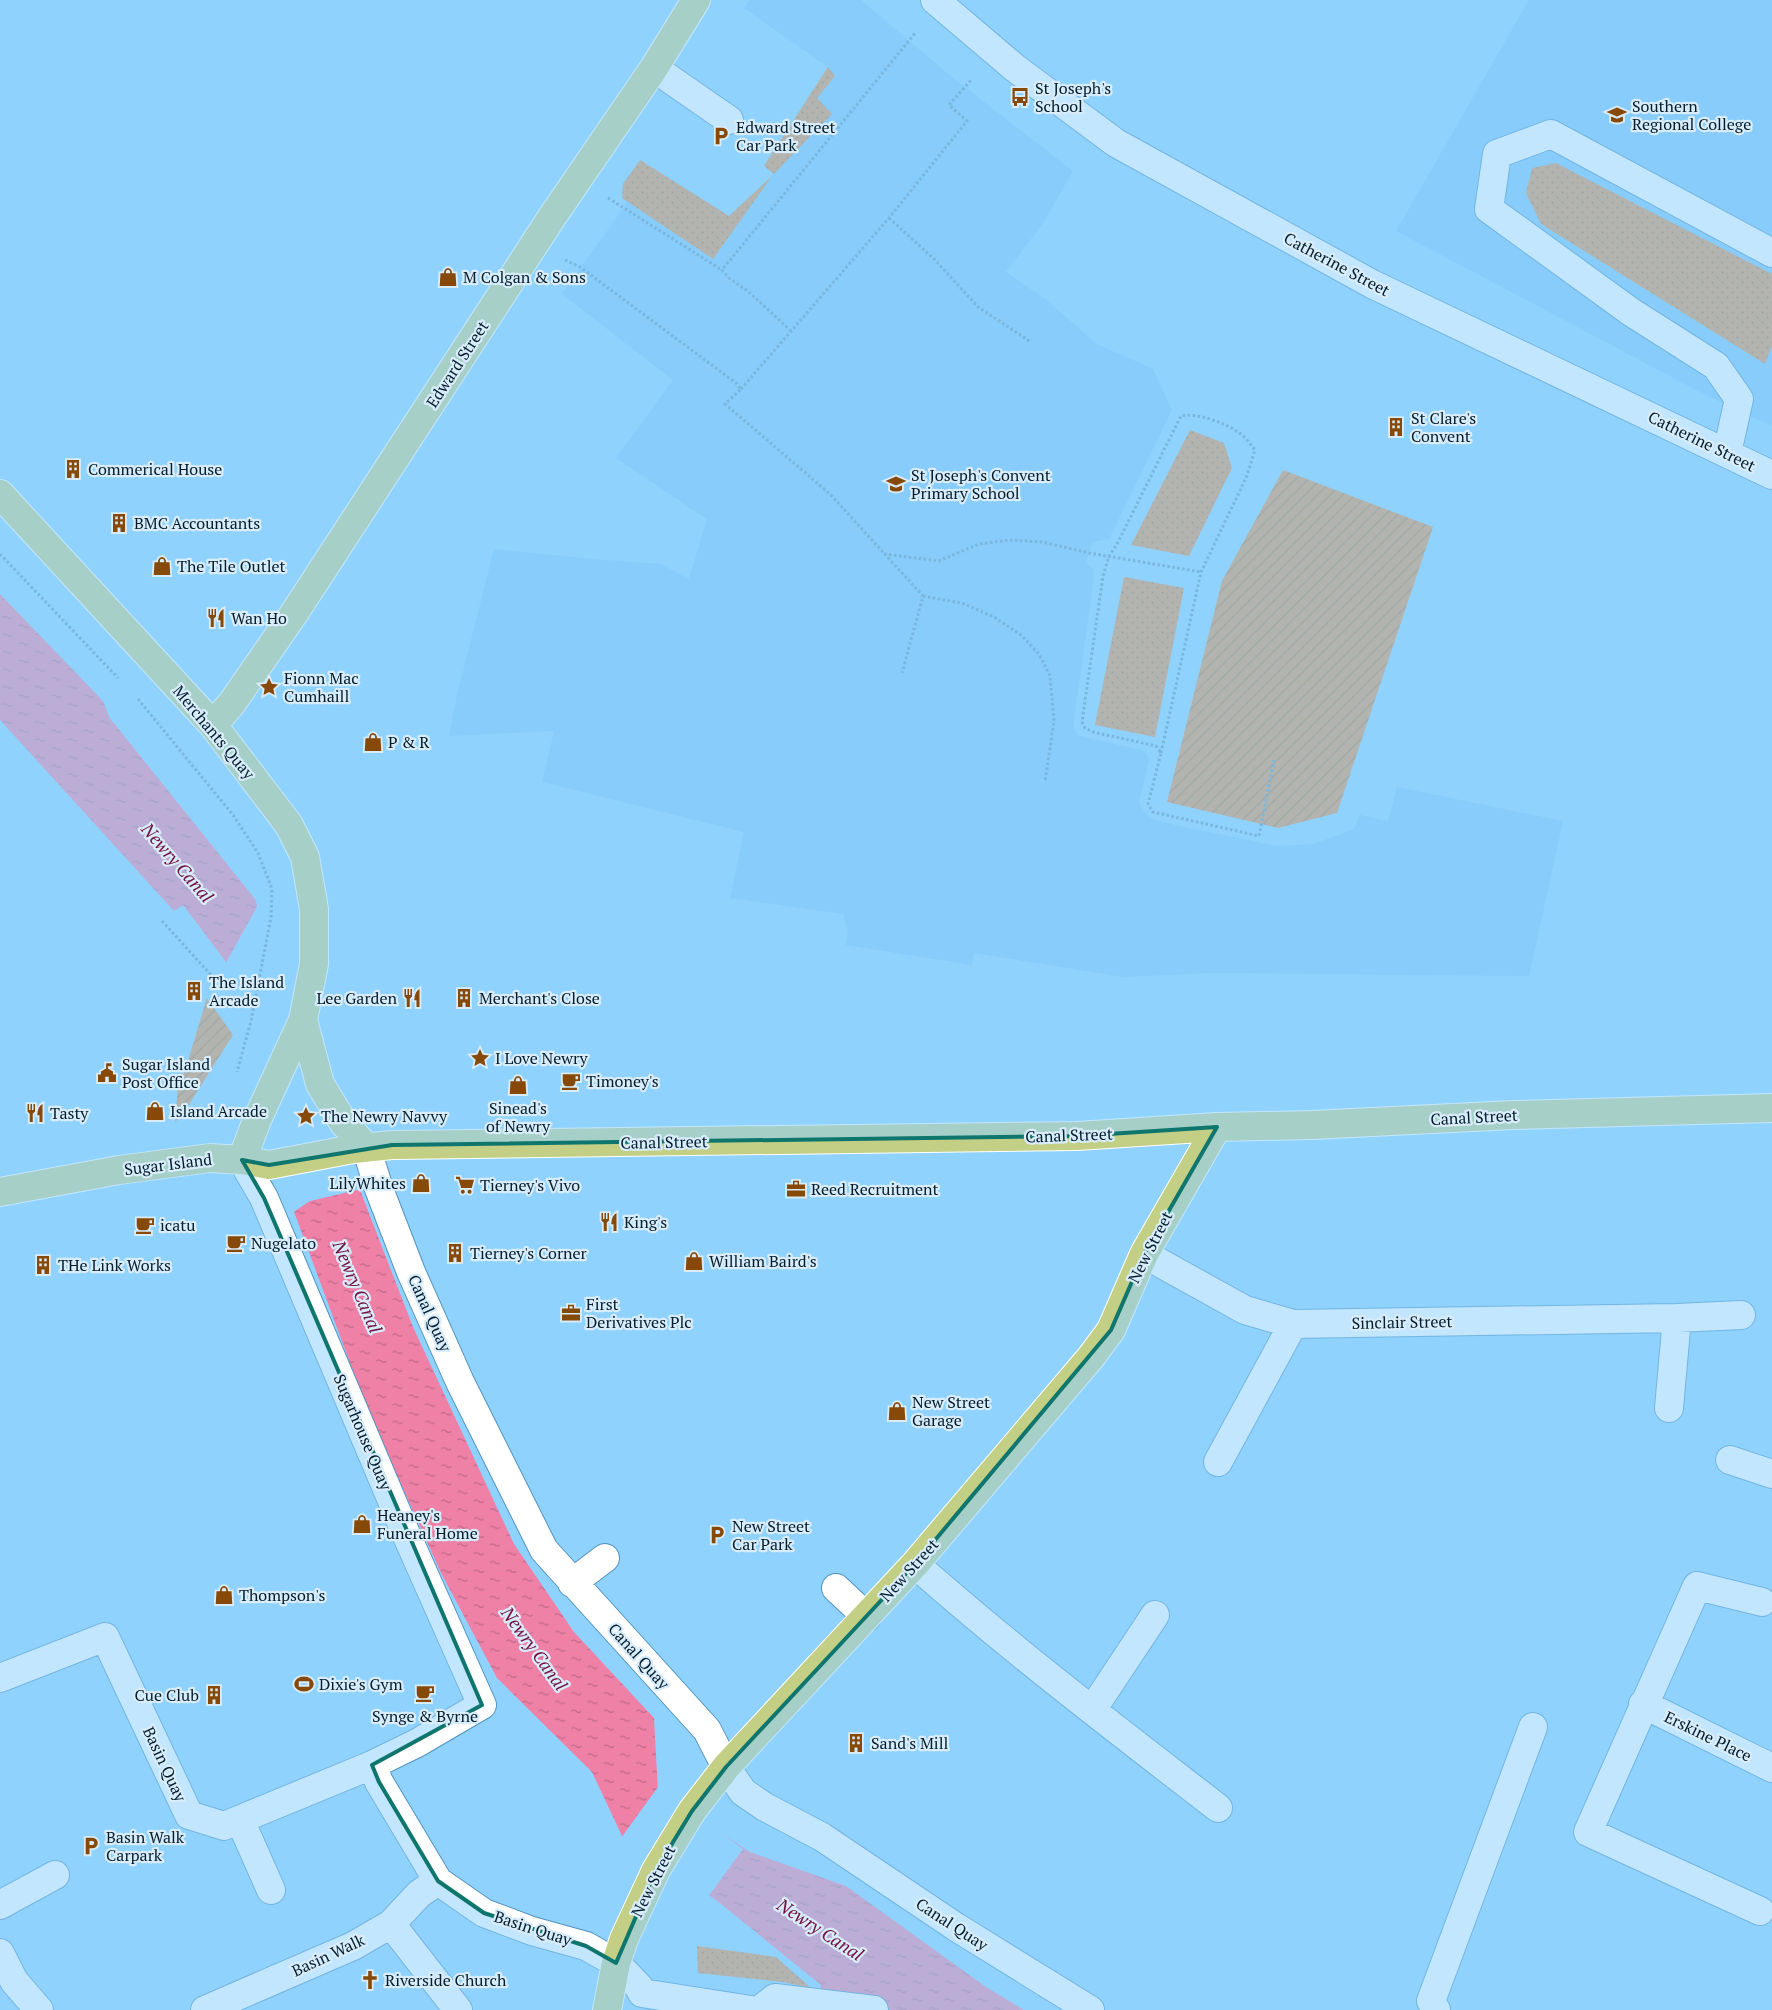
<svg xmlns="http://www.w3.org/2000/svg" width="1772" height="2010" font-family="'PT Serif',serif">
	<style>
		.built { fill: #7cc6f7 }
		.grass { fill: url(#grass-dots) }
		.garden { fill: url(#garden-furrows) }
		.water { fill: url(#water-ripples) }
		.pier { fill: #8fd2fe }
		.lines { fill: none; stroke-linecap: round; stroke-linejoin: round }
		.minor-casing { stroke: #5293be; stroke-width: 30 }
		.major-casing { stroke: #fff; stroke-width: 30 }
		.path { stroke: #5f95b7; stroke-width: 3; stroke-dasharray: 2.5 2.5; stroke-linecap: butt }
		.minor { stroke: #fff; stroke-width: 28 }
		.major { stroke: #c2cf85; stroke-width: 28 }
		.marked { fill: none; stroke: #0f766e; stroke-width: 4; stroke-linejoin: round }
		.labels { text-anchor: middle; stroke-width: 4.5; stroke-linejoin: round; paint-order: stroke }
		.poi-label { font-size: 16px; fill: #021d2d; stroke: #d9ecfa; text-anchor: start }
		.street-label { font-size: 16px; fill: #021d2d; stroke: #d9ecfa }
		.water-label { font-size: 18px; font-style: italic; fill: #74113f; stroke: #d9ecfa }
	</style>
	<defs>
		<pattern id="grass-dots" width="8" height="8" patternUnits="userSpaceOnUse" patternTransform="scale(1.25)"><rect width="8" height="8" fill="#dd9150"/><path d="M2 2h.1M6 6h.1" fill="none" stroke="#b17643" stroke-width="1.8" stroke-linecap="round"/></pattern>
		<pattern id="garden-furrows" width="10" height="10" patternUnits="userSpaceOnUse" patternTransform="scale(1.25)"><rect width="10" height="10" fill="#dd9150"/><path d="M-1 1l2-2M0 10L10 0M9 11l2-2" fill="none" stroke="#b17643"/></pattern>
		<pattern id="water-ripples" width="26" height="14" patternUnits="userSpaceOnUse" patternTransform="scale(1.25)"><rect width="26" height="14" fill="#ef81a7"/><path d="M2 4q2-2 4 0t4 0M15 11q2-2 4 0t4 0" fill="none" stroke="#bf6988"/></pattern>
	</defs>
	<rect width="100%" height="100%" fill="#8fd2fe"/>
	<path class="built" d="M750,0H861L947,73L1073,171L1043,223L1006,272L1045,299L1097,344L1153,369L1172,410L1109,539L1093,542L1086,562L1093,569L1094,577L1074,719V730L1079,736L1141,750L1147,754L1149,760L1139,803L1143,811L1150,818L1175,825L1277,846L1314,844L1354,829L1360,815L1388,821L1397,787L1563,821L1529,976L1210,973L1123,977L974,953L972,965L846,945L848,933L843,914L730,898L744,832L542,782L554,731L449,736L457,695L494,549L592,559L660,564L689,579L707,519L616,458L673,380L562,294L627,203L622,198L623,184L640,160L729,216L774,174L764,166L828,67L744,8Z
		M1529,0H1772V426L1698,391L1396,231Z"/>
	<path class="grass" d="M828,67L835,76L817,98L832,114L774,174L764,166Z
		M640,160L729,216L772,176L713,259L622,198L623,184Z
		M1556,163L1772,274V346L1765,364L1541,224L1526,193L1532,168Z
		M1190,430L1224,443L1232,468L1189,556L1131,545Z
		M1124,577L1184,588L1155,737L1095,725Z
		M697,1946L776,1957L811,1988L783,1982L698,1973Z"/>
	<path class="garden" d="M1283,470L1433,527L1337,813L1278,828L1167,802L1222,581Z
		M207,998L233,1035L181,1117L175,1122L179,1073L184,1074Z"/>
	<path class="water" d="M0,594L103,701L109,717L255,899L360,1190L413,1327L514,1544L574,1632L654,1718L658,1792L750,1852L846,1886L986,1987L1024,2010H817L821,1985L716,1900L622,1836L592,1772L497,1678L441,1573L366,1406L293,1209L221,987L226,962L183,905L174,911L0,720Z"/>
	<path class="pier" d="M259,903L362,1189L310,1201L292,1213L218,987L222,970Z
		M658,1787L660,1791L697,1815L743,1849L708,1897L621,1838Z"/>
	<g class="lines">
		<g class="minor-casing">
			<path id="minor" d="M935,0L1015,68L1116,143L1372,284L1772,475
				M654,68L729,120
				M1727,453L1739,399L1716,366L1631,312L1489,209L1497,154L1551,134L1772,253
				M366,1147L379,1189L411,1272L460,1382L544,1550L707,1730L726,1767L743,1792L765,1807L822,1837L956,1927L1090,2010
				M1144,1254L1245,1310L1293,1324L1677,1318L1741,1315
				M1669,1408L1677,1318
				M1730,1460L1772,1474
				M1218,1462L1293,1324
				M915,1564C1012,1650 1116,1729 1218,1808
				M572,1583L605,1558
				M836,1588L867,1617
				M0,1678L105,1637L189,1815L224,1826L372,1765L417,1743L482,1705L406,1534L264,1198L242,1160
				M1643,1704L1772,1768
				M1092,1710L1155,1615
				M372,1765L379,1782L438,1881L484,1913L532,1931L586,1946L616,1963L639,1987L642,1993L751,2010
				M240,1820L271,1890
				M0,1905L55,1875
				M1760,1911L1588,1832L1697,1586L1762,1602
				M391,1924L458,2010
				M0,1953L14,1981L39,2010
				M205,2010L353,1946L391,1924L419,1894L438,1881
				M760,2010L775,1998L874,2010
				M1436,2010L1431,2001L1533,1727"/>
		</g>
		<g class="major-casing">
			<path id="major" d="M0,494L213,725L289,825L305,857L314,909V964L303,1020L257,1120L242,1160
				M213,725L232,703L295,612L552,217L654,68L696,0
				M303,1020L320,1084L343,1122L366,1147
				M0,1192L119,1170L210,1158L242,1160L269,1165L353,1149L392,1145L1077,1136L1217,1127L1312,1125L1513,1115L1772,1108
				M607,2010L616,1963L624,1939L656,1870L692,1811L726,1767L915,1564L1091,1357L1111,1330L1144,1254L1217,1127"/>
		</g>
		<path class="path" d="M608,198L722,270
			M889,218L934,259L978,307L1031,342
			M565,260L580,267L736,383L741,389L725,404L830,494L923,596L902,673
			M791,331L749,292L730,279L722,270L916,32
			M741,389L889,218L967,121L949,105L972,79
			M0,554L118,678
			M884,554L939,561L979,544L1009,540L1042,542L1089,553L1201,572
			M923,596L962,603L994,617L1021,635L1039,654L1050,676L1054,721L1045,782
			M138,699L233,815L258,853L272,889L271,917L251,1021L237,1072
			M1161,753L1201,572L1246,478L1255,450C1250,444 1245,436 1238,432C1225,423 1196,412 1181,416L1116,546L1109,556L1103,576L1082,722L1085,728L1093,732L1156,746L1161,753L1148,804L1153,812L1259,836L1274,760
			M162,921L221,986"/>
		<use href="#minor" class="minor"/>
		<use href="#major" class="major"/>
	</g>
	<path d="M0 0H1772V2010H0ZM1217,1127L1144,1254L1111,1330L915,1564L726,1767L692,1811L656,1870L616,1963L586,1946L484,1913L438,1881L379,1782L372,1765L482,1705L264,1198L242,1160L269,1165L392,1145L1077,1136Z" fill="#8fd2fe" fill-opacity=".55" fill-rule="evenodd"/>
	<path class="marked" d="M1217,1127L1144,1254L1111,1330L915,1564L726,1767L692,1811L656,1870L616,1963L586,1946L484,1913L438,1881L379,1782L372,1765L482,1705L264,1198L242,1160L269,1165L392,1145L1077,1136Z"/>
	<defs>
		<g id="bus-bare" transform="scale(1.5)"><path d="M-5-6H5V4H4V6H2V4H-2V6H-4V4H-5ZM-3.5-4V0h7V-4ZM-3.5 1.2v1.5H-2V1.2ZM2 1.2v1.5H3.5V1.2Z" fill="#864907" stroke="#d9ecfa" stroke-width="2.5" paint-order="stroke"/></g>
		<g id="university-bare" transform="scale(1.5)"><path d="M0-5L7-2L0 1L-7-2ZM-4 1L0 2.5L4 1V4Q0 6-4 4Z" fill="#864907" stroke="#d9ecfa" stroke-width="2.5" paint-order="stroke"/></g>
		<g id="parking-bare" transform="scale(1.5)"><path d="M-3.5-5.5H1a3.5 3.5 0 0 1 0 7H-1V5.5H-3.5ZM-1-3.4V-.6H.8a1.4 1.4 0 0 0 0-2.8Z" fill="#864907" stroke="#d9ecfa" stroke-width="2.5" paint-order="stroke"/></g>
		<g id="shop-bare" transform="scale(1.5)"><path d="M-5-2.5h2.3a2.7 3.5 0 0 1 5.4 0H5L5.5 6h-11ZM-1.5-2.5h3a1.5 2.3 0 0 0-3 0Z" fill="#864907" stroke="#d9ecfa" stroke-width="2.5" paint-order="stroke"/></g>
		<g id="building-bare" transform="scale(1.5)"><path d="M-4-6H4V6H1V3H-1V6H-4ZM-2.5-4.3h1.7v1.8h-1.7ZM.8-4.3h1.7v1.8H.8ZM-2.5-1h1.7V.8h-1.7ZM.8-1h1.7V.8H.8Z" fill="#864907" stroke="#d9ecfa" stroke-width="2.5" paint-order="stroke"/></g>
		<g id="school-bare" transform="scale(1.5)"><path d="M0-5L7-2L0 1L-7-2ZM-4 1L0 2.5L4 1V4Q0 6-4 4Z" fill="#864907" stroke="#d9ecfa" stroke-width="2.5" paint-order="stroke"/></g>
		<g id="restaurant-bare" transform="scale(1.5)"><path d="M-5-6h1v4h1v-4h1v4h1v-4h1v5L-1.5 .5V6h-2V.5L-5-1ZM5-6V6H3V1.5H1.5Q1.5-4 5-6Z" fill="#864907" stroke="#d9ecfa" stroke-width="2.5" paint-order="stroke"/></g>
		<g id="sight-bare" transform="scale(1.5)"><path d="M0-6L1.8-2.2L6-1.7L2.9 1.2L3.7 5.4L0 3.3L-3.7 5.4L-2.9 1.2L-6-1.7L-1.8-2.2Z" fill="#864907" stroke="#d9ecfa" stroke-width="2.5" paint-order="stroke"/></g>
		<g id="civic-bare" transform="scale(1.5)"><path d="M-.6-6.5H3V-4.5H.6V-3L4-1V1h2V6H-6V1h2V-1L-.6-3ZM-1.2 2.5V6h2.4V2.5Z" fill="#864907" stroke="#d9ecfa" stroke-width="2.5" paint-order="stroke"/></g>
		<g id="cafe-bare" transform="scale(1.5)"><path d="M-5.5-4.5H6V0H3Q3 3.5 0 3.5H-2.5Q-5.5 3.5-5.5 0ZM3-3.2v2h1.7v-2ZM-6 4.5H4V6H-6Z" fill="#864907" stroke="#d9ecfa" stroke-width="2.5" paint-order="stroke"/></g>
		<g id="supermarket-bare" transform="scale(1.5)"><path d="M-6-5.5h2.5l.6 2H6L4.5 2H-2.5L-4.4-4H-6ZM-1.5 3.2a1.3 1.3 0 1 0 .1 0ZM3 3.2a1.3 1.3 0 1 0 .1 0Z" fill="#864907" stroke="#d9ecfa" stroke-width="2.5" paint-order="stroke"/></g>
		<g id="office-bare" transform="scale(1.5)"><path d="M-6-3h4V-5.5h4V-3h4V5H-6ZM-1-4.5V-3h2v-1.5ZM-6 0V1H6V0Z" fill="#864907" stroke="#d9ecfa" stroke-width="2.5" paint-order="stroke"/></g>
		<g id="stadium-bare" transform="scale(1.5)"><path d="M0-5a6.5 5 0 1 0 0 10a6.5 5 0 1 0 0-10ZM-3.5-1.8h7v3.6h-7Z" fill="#864907" stroke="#d9ecfa" stroke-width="2.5" paint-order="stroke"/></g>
		<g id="church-bare" transform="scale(1.5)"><path d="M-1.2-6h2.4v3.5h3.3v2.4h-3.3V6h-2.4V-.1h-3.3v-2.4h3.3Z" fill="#864907" stroke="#d9ecfa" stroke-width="2.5" paint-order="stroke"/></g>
	</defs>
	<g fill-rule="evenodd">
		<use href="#bus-bare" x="1020" y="97"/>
		<use href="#university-bare" x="1617" y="115"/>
		<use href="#parking-bare" x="721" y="136"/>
		<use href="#shop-bare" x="448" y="277"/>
		<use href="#building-bare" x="1396" y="427"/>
		<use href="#building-bare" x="73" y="469"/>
		<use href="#school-bare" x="896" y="484"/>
		<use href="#building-bare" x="119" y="523"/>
		<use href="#shop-bare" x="162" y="566"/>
		<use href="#restaurant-bare" x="216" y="618"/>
		<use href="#sight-bare" x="269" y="687"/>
		<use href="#shop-bare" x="373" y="742"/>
		<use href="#building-bare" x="194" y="991"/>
		<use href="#restaurant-bare" x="412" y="998"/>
		<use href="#building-bare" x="464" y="998"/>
		<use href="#sight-bare" x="480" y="1058"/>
		<use href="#civic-bare" x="107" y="1073"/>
		<use href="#cafe-bare" x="571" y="1081"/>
		<use href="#shop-bare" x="518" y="1085"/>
		<use href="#shop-bare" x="155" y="1111"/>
		<use href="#restaurant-bare" x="35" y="1113"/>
		<use href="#sight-bare" x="306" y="1116"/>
		<use href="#shop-bare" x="421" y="1183"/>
		<use href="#supermarket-bare" x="465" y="1185"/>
		<use href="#office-bare" x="796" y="1189"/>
		<use href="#restaurant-bare" x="609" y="1222"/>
		<use href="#cafe-bare" x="145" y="1225"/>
		<use href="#cafe-bare" x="236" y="1243"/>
		<use href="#building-bare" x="455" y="1253"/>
		<use href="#shop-bare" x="694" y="1261"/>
		<use href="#building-bare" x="43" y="1265"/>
		<use href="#office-bare" x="571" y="1313"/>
		<use href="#shop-bare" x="897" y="1411"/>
		<use href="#shop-bare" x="362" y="1524"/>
		<use href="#parking-bare" x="717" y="1535"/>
		<use href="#shop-bare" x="224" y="1595"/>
		<use href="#stadium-bare" x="304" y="1684"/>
		<use href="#cafe-bare" x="425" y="1693"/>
		<use href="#building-bare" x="214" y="1695"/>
		<use href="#building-bare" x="856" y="1743"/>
		<use href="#parking-bare" x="91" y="1846"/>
		<use href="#church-bare" x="370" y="1980"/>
	</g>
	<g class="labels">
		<g class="poi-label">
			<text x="1035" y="94">St Joseph's<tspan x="1035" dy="18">School</tspan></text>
			<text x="1632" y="112">Southern<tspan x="1632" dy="18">Regional College</tspan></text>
			<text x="736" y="133">Edward Street<tspan x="736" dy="18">Car Park</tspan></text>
			<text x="463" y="283">M Colgan &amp; Sons</text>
			<text x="1411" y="424">St Clare's<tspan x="1411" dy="18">Convent</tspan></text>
			<text x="88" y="475">Commerical House</text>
			<text x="911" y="481">St Joseph's Convent<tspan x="911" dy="18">Primary School</tspan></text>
			<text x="134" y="529">BMC Accountants</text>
			<text x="177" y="572">The Tile Outlet</text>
			<text x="231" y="624">Wan Ho</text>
			<text x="284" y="684">Fionn Mac<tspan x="284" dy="18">Cumhaill</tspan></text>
			<text x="388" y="748">P &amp; R</text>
			<text x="209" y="988">The Island<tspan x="209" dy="18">Arcade</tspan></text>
			<text x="397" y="1004" text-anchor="end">Lee Garden</text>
			<text x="479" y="1004">Merchant's Close</text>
			<text x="495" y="1064">I Love Newry</text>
			<text x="122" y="1070">Sugar Island<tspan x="122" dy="18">Post Office</tspan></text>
			<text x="586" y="1087">Timoney's</text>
			<text x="518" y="1114" text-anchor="middle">Sinead's<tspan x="518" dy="18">of Newry</tspan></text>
			<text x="170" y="1117">Island Arcade</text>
			<text x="50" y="1119">Tasty</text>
			<text x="321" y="1122">The Newry Navvy</text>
			<text x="406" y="1189" text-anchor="end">LilyWhites</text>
			<text x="480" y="1191">Tierney's Vivo</text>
			<text x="811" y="1195">Reed Recruitment</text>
			<text x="624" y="1228">King's</text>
			<text x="160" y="1231">icatu</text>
			<text x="251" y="1249">Nugelato</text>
			<text x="470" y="1259">Tierney's Corner</text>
			<text x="709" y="1267">William Baird's</text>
			<text x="58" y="1271">THe Link Works</text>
			<text x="586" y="1310">First<tspan x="586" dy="18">Derivatives Plc</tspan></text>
			<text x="912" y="1408">New Street<tspan x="912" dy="18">Garage</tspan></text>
			<text x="377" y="1521">Heaney's<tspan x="377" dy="18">Funeral Home</tspan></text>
			<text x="732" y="1532">New Street<tspan x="732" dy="18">Car Park</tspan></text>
			<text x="239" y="1601">Thompson's</text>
			<text x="319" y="1690">Dixie's Gym</text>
			<text x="199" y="1701" text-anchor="end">Cue Club</text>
			<text x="425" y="1722" text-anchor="middle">Synge &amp; Byrne</text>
			<text x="871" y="1749">Sand's Mill</text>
			<text x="106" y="1843">Basin Walk<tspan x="106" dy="18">Carpark</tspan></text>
			<text x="385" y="1986">Riverside Church</text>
		</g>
		<g class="street-label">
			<text transform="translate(1337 264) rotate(28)" y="6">Catherine Street</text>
			<text transform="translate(457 364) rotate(-57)" y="6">Edward Street</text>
			<text transform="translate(1702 441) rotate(26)" y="6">Catherine Street</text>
			<text transform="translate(214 732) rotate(50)" y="6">Merchants Quay</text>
			<text transform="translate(1474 1117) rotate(-3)" y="6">Canal Street</text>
			<text transform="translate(1069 1135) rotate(-2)" y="6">Canal Street</text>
			<text transform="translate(664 1142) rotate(-1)" y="6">Canal Street</text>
			<text transform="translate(168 1164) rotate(-7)" y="6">Sugar Island</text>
			<text transform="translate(1150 1247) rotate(-63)" y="6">New Street</text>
			<text transform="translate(430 1313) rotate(66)" y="6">Canal Quay</text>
			<text transform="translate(1402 1322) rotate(-1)" y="6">Sinclair Street</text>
			<text transform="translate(363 1432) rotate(67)" y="6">Sugarhouse Quay</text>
			<text transform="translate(909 1570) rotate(-48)" y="6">New Street</text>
			<text transform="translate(639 1656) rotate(48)" y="6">Canal Quay</text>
			<text transform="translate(1708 1736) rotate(26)" y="6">Erskine Place</text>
			<text transform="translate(165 1764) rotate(65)" y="6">Basin Quay</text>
			<text transform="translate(653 1881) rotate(-63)" y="6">New Street</text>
			<text transform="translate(952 1924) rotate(33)" y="6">Canal Quay</text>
			<text transform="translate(533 1928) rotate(18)" y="6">Basin Quay</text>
			<text transform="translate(328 1955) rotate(-25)" y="6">Basin Walk</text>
		</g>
		<g class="water-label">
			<text transform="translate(177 863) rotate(49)" y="6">Newry Canal</text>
			<text transform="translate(357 1287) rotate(67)" y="6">Newry Canal</text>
			<text transform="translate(534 1649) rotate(54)" y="6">Newry Canal</text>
			<text transform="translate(820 1930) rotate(33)" y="6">Newry Canal</text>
		</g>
	</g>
</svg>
